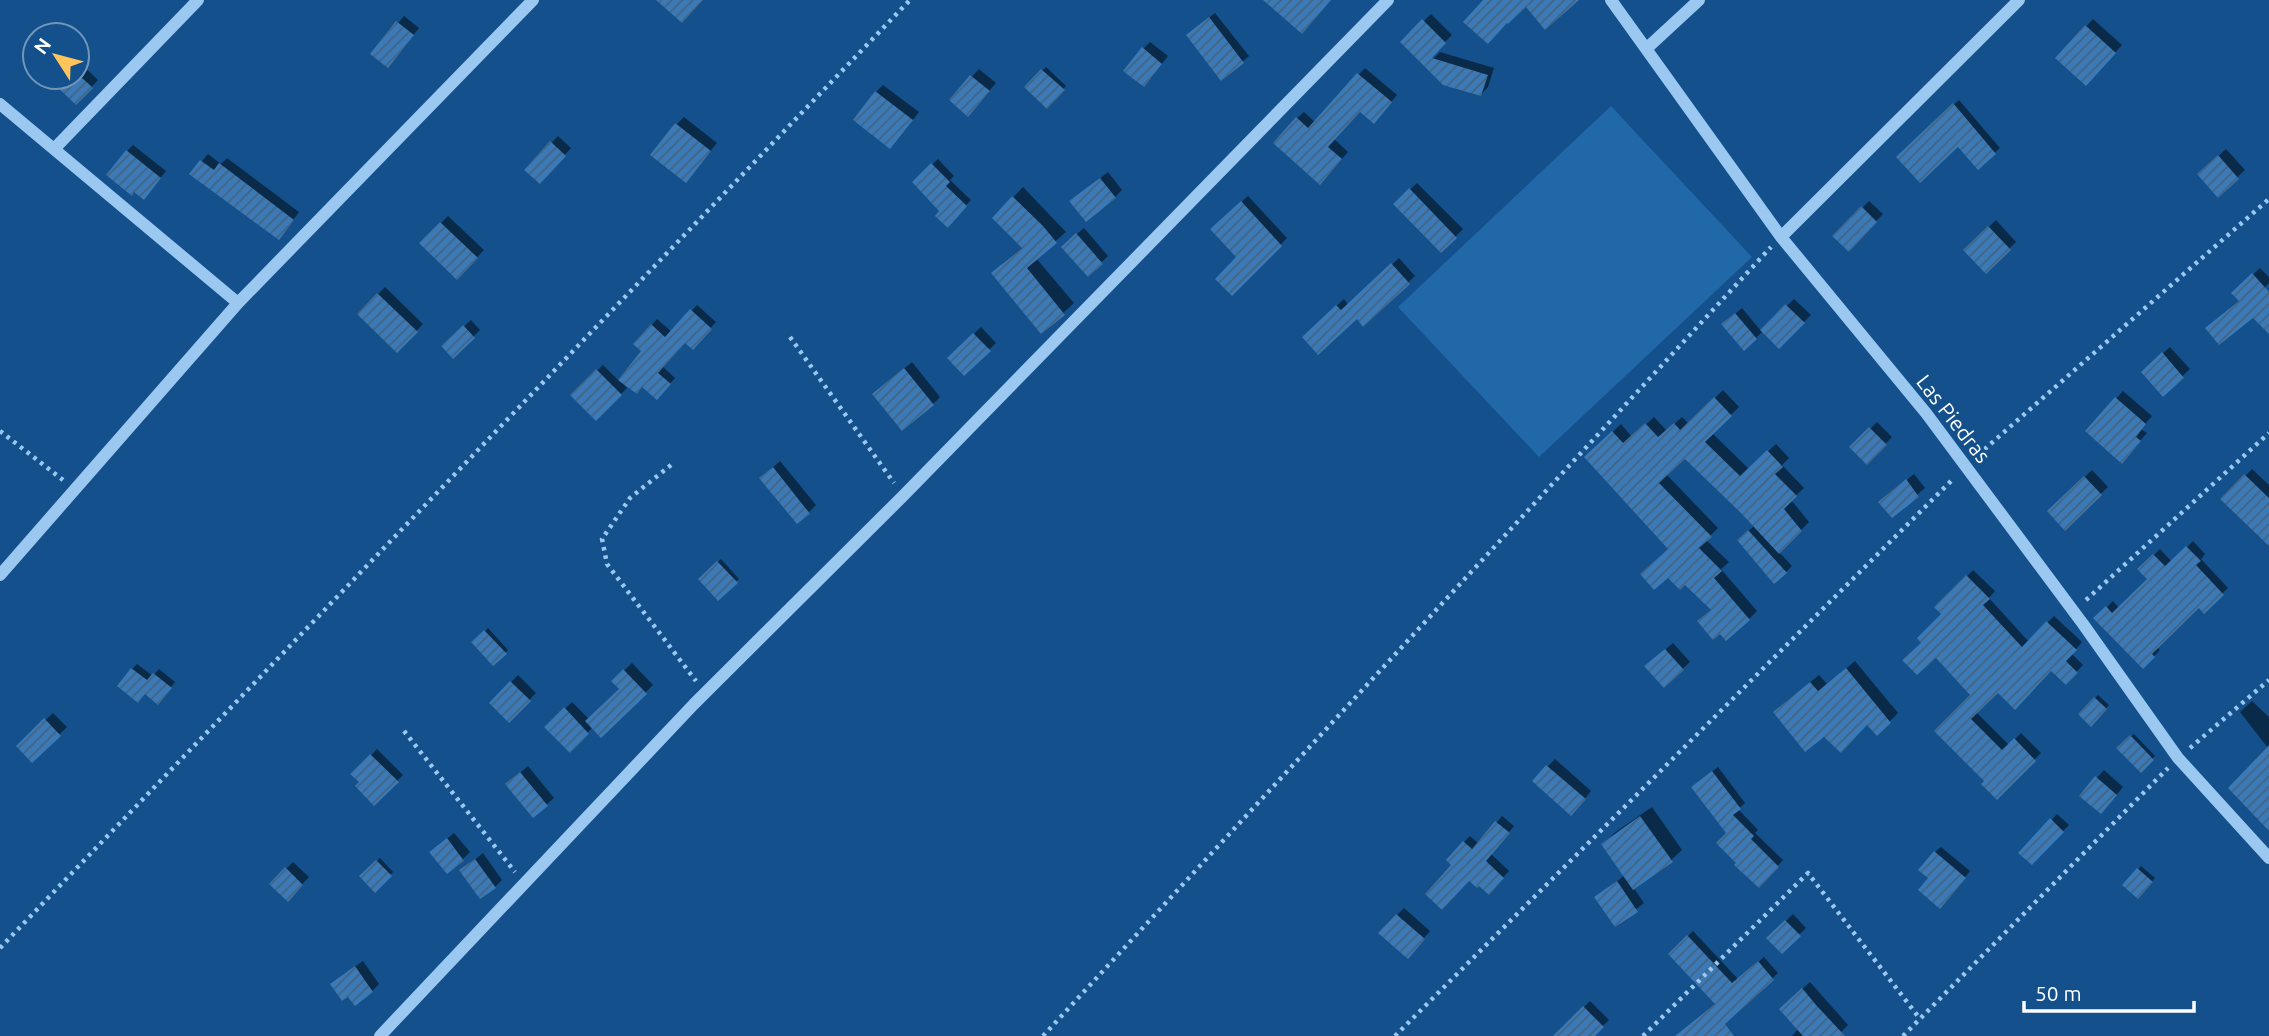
<svg xmlns="http://www.w3.org/2000/svg" width="2269" height="1036" font-family="Ubuntu,sans-serif">
	<style>
		.pitch { fill: #2168a9 }
		.shadow { fill: #0007 }
		.building { fill: url(#building-hatch) }
		.lines { fill: none; stroke-linecap: round; stroke-linejoin: round }
		.path { stroke: #9bc8f1; stroke-width: 4.5; stroke-dasharray: 3.5 5; stroke-linecap: butt }
		.minor { stroke: #9bc8f1; stroke-width: 12 }
		.labels { text-anchor: middle; stroke-width: 7; stroke-linejoin: round; paint-order: stroke }
		.street-label { font-size: 21px; fill: #fff; stroke: #13508c }
	</style>
	<defs>
		<pattern id="building-hatch" width="6" height="6" patternUnits="userSpaceOnUse" patternTransform="scale(1.75)"><rect width="6" height="6" fill="#3b7ab6"/><path d="M-1 1l2-2M0 6l6-6M5 7l2-2" fill="none" stroke="#446381"/></pattern>
	</defs>
	<rect width="100%" height="100%" fill="#13508c"/>
	<path class="pitch" d="M1611,106L1752,257L1539,457L1398,307Z"/>
	<path class="shadow" d="M1215,13L1249,56L1222,79L1194,30Z
		M1431,14L1452,35L1428,59H1433L1440,52L1494,68L1488,87L1481,94L1444,83L1403,42Z
		M404,16L419,28L394,59L373,53Z
		M2093,19L2122,45L2093,77L2057,58Z
		M1150,42L1168,56L1151,78L1143,49Z
		M77,60L98,80L76,103L57,77H77Z
		M1046,67L1066,86L1047,106L1027,87Z
		M1365,68L1397,95L1380,115L1360,110L1334,139L1348,152L1326,176L1297,118L1304,112L1315,122Z
		M979,69L996,83L975,107L951,100Z
		M883,85L919,112L897,140L876,92Z
		M1959,100L2000,148L1978,167L1941,115Z
		M684,117L717,143L692,174L677,124Z
		M558,136L571,148L540,182L526,169Z
		M133,145L166,171L144,198L135,190L127,151Z
		M2226,149L2245,170L2218,195L2206,167Z
		M208,154L221,164L227,158L299,212L285,231L191,174Z
		M938,159L954,176L950,180L971,200L947,225L942,211L914,182Z
		M1108,172L1122,190L1115,197L1079,195Z
		M1417,183L1463,229L1441,251L1395,204Z
		M1023,187L1066,232L1036,258L1074,303L1042,332L1003,263L1023,247L994,218Z
		M1248,196L1287,238L1232,294L1238,257L1212,229Z
		M1869,201L1883,214L1849,249L1835,236Z
		M448,216L484,250L457,278L421,243Z
		M1996,220L2016,242L1986,271L1965,250Z
		M1084,228L1108,256L1088,275L1070,240Z
		M1399,258L1415,276L1364,324L1357,317L1304,337L1344,299L1348,305Z
		M2260,268L2269,277V283L2259,293L2241,300L2234,293Z
		M385,287L423,324L397,351L359,314Z
		M1794,299L1811,315L1779,347L1763,331L1756,338L1729,319L1742,308L1761,331Z
		M697,305L716,322L693,348L685,341L662,366L675,378L663,392L623,381L621,382L627,388L596,419L572,395L603,365L619,381L644,351L635,344L657,319L672,332Z
		M471,320L480,330L453,356L443,346Z
		M981,327L996,343L964,374L949,358Z
		M2170,347L2190,369L2163,394L2150,365Z
		M912,362L940,397L933,404L882,387Z
		M1723,390L1739,407L1712,433L1749,469L1776,444L1789,458L1782,465L1804,488L1791,500L1809,522L1779,552L1792,566L1786,572L1745,534L1755,525L1685,457L1666,474L1718,528L1706,540L1729,562L1721,569L1757,611L1749,619L1720,631L1712,609L1670,549L1586,457L1621,424L1632,437L1654,417L1667,431L1682,417L1689,424Z
		M2123,391L2152,416L2141,429L2147,433L2128,454L2087,431Z
		M1877,422L1892,437L1867,462L1852,447Z
		M780,461L816,505L809,512L769,471Z
		M2252,469L2269,485V544L2223,499Z
		M2092,470L2108,487L2065,528L2049,512Z
		M1914,474L1925,488L1892,516L1888,495Z
		M2193,541L2205,554L2201,559L2228,588L2204,611L2200,606L2157,647L2160,650L2143,667L2096,618L2113,601L2119,608L2149,579L2140,569L2160,549L2172,562Z
		M721,559L739,579L718,598L700,579Z
		M1973,570L1995,591L1989,598L2029,642L2054,616L2082,642L2072,654L2083,665L2066,683L2052,669L1998,690L1976,712L2009,745L2021,733L2041,753L1997,797L1986,781L1937,731L1972,695L1923,643L1943,614L1937,607Z
		M488,628L508,650L494,664L474,642Z
		M1673,643L1690,662L1664,686L1653,660Z
		M1855,661L1898,713L1877,734L1867,723L1783,704L1819,675L1827,684Z
		M632,663L653,685L601,736L593,727L570,750L547,727L572,702L589,719L621,689L613,681Z
		M137,664L153,676L159,669L175,682L163,697L146,692L132,669Z
		M518,675L536,693L509,721L491,703Z
		M2098,695L2109,705L2094,722L2080,714Z
		M2252,701L2269,717V829L2268,748L2240,712Z
		M53,713L67,727L32,761L18,746Z
		M2134,734L2155,756L2141,770L2119,748Z
		M377,749L403,775L374,804L361,782L353,774Z
		M1555,759L1591,791L1578,807L1534,781Z
		M528,766L554,798L533,816L515,777Z
		M1718,767L1745,803L1738,809L1758,830L1755,833L1783,860L1759,886L1698,782Z
		M2104,770L2123,787L2108,805L2081,796Z
		M1652,807L1682,850L1671,860L1633,887L1644,903L1619,922L1597,897L1625,875L1604,844L1614,833Z
		M2057,814L2069,825L2032,863L2021,853Z
		M1502,816L1514,826L1491,854L1509,871L1489,892L1454,865L1464,842L1470,836L1479,844Z
		M454,833L470,852L463,859L439,845Z
		M1941,847L1970,871L1946,901L1931,878L1935,852Z
		M483,853L502,880L495,887L462,870Z
		M380,858L393,872L375,890L361,876Z
		M293,862L309,877L288,899L271,884Z
		M2141,866L2155,878L2138,897L2125,885Z
		M1404,908L1430,931L1415,949L1397,915Z
		M1793,914L1806,928L1782,952L1768,938Z
		M1693,931L1738,979L1764,957L1778,973L1721,1026L1717,1003L1670,954Z
		M363,961L379,984L372,991L349,995L340,977Z
		M1810,982L1848,1025L1837,1036H1792L1798,1029L1788,1002Z
		M1590,1001L1609,1020L1592,1036H1555Z"/>
	<path class="building" d="M656,0H703L682,23Z
		M1263,0H1331L1302,34Z
		M1483,0H1579L1545,30L1526,7L1508,24L1507,23L1488,44L1463,22Z
		M1209,17L1244,63L1221,81L1186,35Z
		M1422,19L1446,43L1432,58L1488,75L1481,96L1443,85L1400,42Z
		M396,21L414,35L388,68L370,54Z
		M2085,25L2116,53L2086,86L2055,58Z
		M1142,47L1162,64L1144,87L1123,71Z
		M1041,69L1065,90L1047,109L1024,87Z
		M1357,73L1392,102L1374,124L1360,112L1328,147L1342,159L1320,185L1273,143L1296,117L1308,128Z
		M970,75L990,91L968,117L949,100Z
		M47,77H81L93,88L76,105Z
		M875,91L913,120L890,149L853,120Z
		M1953,103L1996,154L1978,170L1958,147L1920,183L1896,157Z
		M675,123L711,151L686,183L650,155Z
		M550,141L566,156L540,184L524,170Z
		M126,150L161,178L144,200L134,192L132,196L106,175Z
		M2218,155L2239,179L2218,198L2197,174Z
		M200,160L214,170L219,163L294,220L279,240L189,174Z
		M931,163L950,182L946,186L967,206L948,228L935,216L939,211L912,182Z
		M1100,178L1116,198L1086,222L1069,201Z
		M1409,188L1457,238L1441,253L1393,204Z
		M1012,196L1043,226L1057,243L1027,268L1065,315L1041,334L991,273L1022,248L992,218Z
		M1241,201L1282,246L1232,296L1215,279L1236,257L1210,229Z
		M1861,206L1877,222L1849,252L1832,236Z
		M440,222L478,258L457,280L419,243Z
		M1988,226L2011,250L1986,274L1963,250Z
		M1076,233L1103,264L1088,277L1061,247Z
		M1391,263L1410,284L1363,327L1357,319L1318,355L1302,337L1336,305L1341,310Z
		M2252,273L2269,292V334L2253,318L2219,345L2205,328L2239,301L2231,293Z
		M377,293L418,332L397,353L357,314Z
		M1785,304L1805,323L1779,349L1760,330Z
		M690,309L712,329L693,350L685,343L658,373L671,384L657,400L642,387L637,394L618,380L641,351L633,344L651,324L665,337Z
		M1735,313L1757,339L1744,351L1721,324Z
		M463,325L475,338L453,359L441,346Z
		M973,333L991,351L964,376L947,358Z
		M2162,352L2184,378L2163,397L2141,372Z
		M904,368L934,405L902,431L872,394Z
		M596,369L622,395L596,421L570,395Z
		M1714,397L1732,416L1705,442L1740,476L1767,450L1783,467L1775,474L1797,496L1784,509L1802,531L1779,554L1741,513L1685,459L1659,483L1712,537L1699,548L1722,571L1714,578L1750,620L1726,641L1720,634L1713,640L1697,621L1711,610L1685,585L1680,590L1668,578L1654,590L1640,574L1668,549L1584,457L1612,431L1623,443L1645,423L1658,437L1674,423L1680,430Z
		M2115,397L2146,424L2136,437L2141,441L2122,464L2085,431Z
		M1869,427L1887,445L1867,465L1849,447Z
		M773,467L810,514L797,524L759,478Z
		M2244,474L2269,498V546L2220,499Z
		M2084,476L2102,495L2065,531L2047,511Z
		M1906,479L1919,497L1892,518L1878,502Z
		M1748,530L1787,573L1774,584L1737,540Z
		M2186,546L2201,561L2196,565L2224,595L2204,614L2199,608L2152,654L2155,657L2143,669L2093,618L2106,606L2112,613L2147,579L2137,569L2153,554L2165,566Z
		M717,561L738,583L718,601L698,579Z
		M1966,575L1990,599L1983,605L2022,647L2046,621L2077,650L2066,661L2078,673L2066,685L2051,671L2015,710L1998,693L1971,719L2002,750L2014,738L2036,761L1997,800L1981,784L1984,781L1934,731L1970,695L1936,658L1917,675L1902,660L1921,643L1917,638L1941,614L1934,607Z
		M484,630L507,654L493,666L471,642Z
		M1665,649L1684,670L1664,688L1644,666Z
		M131,668L147,680L153,673L172,688L158,705L145,694L138,703L117,686Z
		M1846,668L1891,723L1877,736L1867,725L1841,753L1824,737L1805,752L1773,712L1810,682L1818,691Z
		M623,669L647,694L601,738L585,721L619,689L611,681Z
		M510,681L531,701L509,723L489,703Z
		M2094,697L2107,709L2091,727L2078,714Z
		M564,707L589,734L570,753L544,727Z
		M44,718L61,736L32,763L16,746Z
		M2130,735L2154,760L2141,773L2116,748Z
		M2269,745V831L2228,788Z
		M370,754L399,782L374,806L355,786L359,782L350,774Z
		M1546,765L1586,799L1571,816L1532,781Z
		M1712,771L1741,809L1733,815L1754,836L1751,839L1779,867L1759,888L1734,865L1736,863L1716,843L1726,833L1691,787Z
		M520,772L548,806L533,818L505,784Z
		M2095,776L2117,795L2101,814L2079,796Z
		M1640,816L1673,862L1633,890L1601,844Z
		M2050,818L2064,832L2032,865L2018,853Z
		M1495,821L1510,833L1486,861L1504,878L1489,895L1479,886L1477,888L1469,881L1442,910L1425,894L1451,865L1446,860L1463,841L1472,849Z
		M447,838L464,861L447,874L429,852Z
		M1934,851L1966,878L1940,909L1918,890L1928,878L1918,870Z
		M475,859L496,888L480,899L459,870Z
		M376,860L392,876L375,893L359,876Z
		M285,867L303,885L288,902L269,884Z
		M2137,868L2153,882L2138,899L2122,885Z
		M1617,881L1638,912L1615,927L1594,897Z
		M1396,914L1425,939L1408,959L1378,933Z
		M1785,920L1801,936L1782,954L1766,938Z
		M1687,935L1732,983L1758,961L1774,980L1725,1024L1734,1036H1675L1715,1004L1668,954Z
		M355,966L373,992L355,1006L348,997L342,1001L330,984Z
		M1802,988L1816,1005L1845,1036H1803L1794,1026L1779,1009Z
		M1583,1006L1604,1027L1595,1036H1553Z"/>
	<g class="lines">
		<path class="path" d="M790,337L894,483
			M0,431L63,480
			M1978,455L2269,199
			M671,465L630,498L602,539L607,564L696,681
			M2086,600L2269,433
			M404,731L515,872
			M2190,748L2269,680
			M0,948L910,0
			M1043,1036L1771,247
			M1395,1036L1954,478
			M1643,1036L1808,873L1920,1019
			M1903,1036L2168,768"/>
		<path class="minor" d="M1611,0L1781,237L1926,413L2083,624L2178,758L2269,858
			M1646,49L1699,0
			M0,104L238,303
			M54,149L198,0
			M1781,237L2019,0
			M0,575L238,303L533,0
			M380,1036L694,704L903,496L1388,0"/>
	</g>
	<g class="labels">
		<g class="street-label">
			<text transform="translate(1953 419) rotate(52)" y="7">Las Piedras</text>
		</g>
	</g>
	<g transform="translate(56 56) rotate(306)"><circle r="33" fill="#13508c" stroke="#7196ba" stroke-width="2"/>
	<path d="M0-5L12 26L0 18L-12 26Z" fill="#ffc55b"/>
	<text y="-10" font-size="19" font-weight="bold" text-anchor="middle" fill="#ffffff">N</text>
	</g>
	<path d="M2024 1001v10h170v-10" fill="none" stroke="#ffffff" stroke-width="3.5"/>
	<text x="2035" y="1001" font-size="21" fill="#ffffff" stroke="#13508c" stroke-width="5" paint-order="stroke">50 m</text>
</svg>
